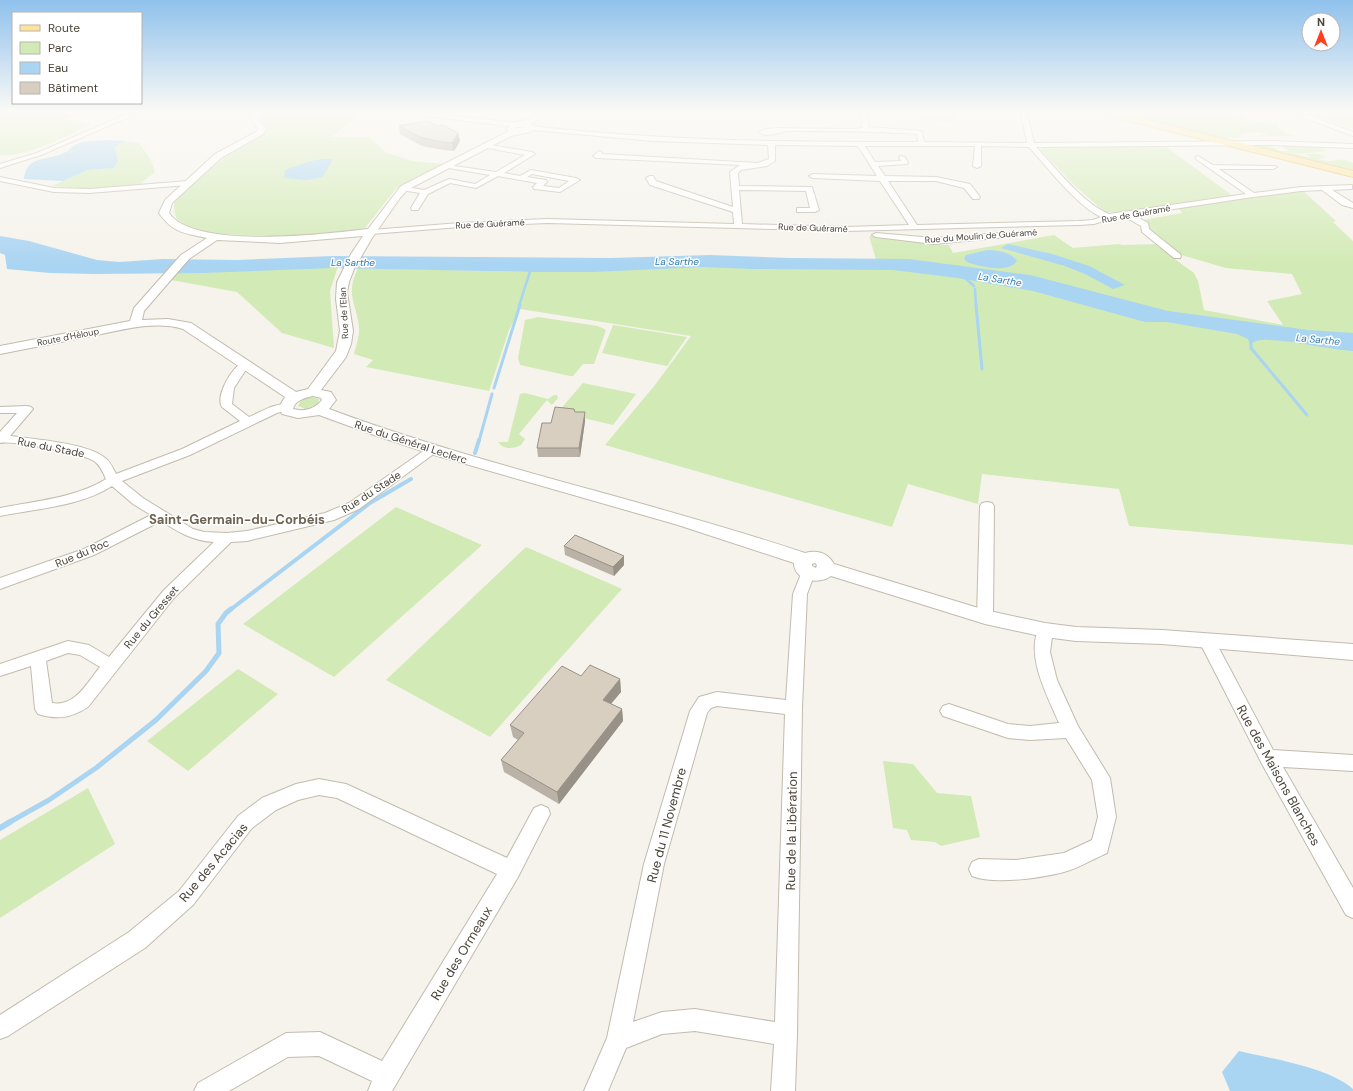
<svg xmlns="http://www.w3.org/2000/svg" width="1353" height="1091" font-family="'DM Sans',sans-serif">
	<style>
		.green { fill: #d2eab5 }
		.water { fill: #a9d4f2 }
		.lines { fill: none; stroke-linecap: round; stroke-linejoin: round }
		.stream-far4 { stroke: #a9d4f2; stroke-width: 2.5 }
		.stream-far3 { stroke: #a9d4f2; stroke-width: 3 }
		.stream-far2 { stroke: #a9d4f2; stroke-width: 4 }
		.stream-far1 { stroke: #a9d4f2; stroke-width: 5 }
		.stream { stroke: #a9d4f2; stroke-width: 6 }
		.minor-casing { stroke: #c2bbae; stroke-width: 2 }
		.tertiary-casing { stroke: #c2bbae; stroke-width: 2 }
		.primary-casing { stroke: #e6c16a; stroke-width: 2 }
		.minor { fill: #fff; fill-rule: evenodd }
		.tertiary { fill: #fff; fill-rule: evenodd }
		.primary { fill: #ffe39c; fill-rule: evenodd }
		.wall { fill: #bab2a6 }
		.shaded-wall { fill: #979187 }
		.building { fill: #d8cfc1; stroke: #979187 }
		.labels { text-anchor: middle; stroke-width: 3; stroke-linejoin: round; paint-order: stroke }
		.far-street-label { font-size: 9px; fill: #4b4439; stroke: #fff }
		.far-water-label { font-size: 10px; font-style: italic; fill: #2e7ab2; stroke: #fff }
		.street-label { font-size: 11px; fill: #4b4439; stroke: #fff }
		.quarter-label { font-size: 13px; font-weight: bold; fill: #6e6250; stroke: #fff }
		.near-street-label { font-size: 13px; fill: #4b4439; stroke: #fff }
	</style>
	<rect width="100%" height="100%" fill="#f6f3ec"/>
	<path class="green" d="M0,113H65L76,115L65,120L91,124C67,136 26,158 0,155Z
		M259,113H361L332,137H370L385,152L412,161L444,164L395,190L365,228L316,237L213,234L188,227L176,218L174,207L175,199L231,152L255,139L266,132L267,127L257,116Z
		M921,113L954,115V122L920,120Z
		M1121,113H1231C1235,118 1243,114 1249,117H1242L1245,119H1240C1252,126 1267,119 1280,125L1276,126L1289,135L1294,136H1260L1259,135H1268C1259,129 1249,134 1241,134L1239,138L1215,137Z
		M1307,113H1353V129Z
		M126,141L139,143L151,160L155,172L136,187L90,189L52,186L88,170L114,168L118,161L115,147Z
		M1264,144L1281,151H1289L1277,144L1319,146L1328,151L1294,154L1308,157L1311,156L1304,154H1320L1327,157L1318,159C1321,160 1325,161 1328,161C1339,162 1339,156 1353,163V170L1258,147L1256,145Z
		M1044,146H1165L1233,196L1127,212H1105L1075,186L1040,149Z
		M1301,189L1336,221L1333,222L1353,241V545L1129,526L1119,489L982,474L978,504L908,484L892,527L605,445L655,385L691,336L520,309L509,330L489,391L366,367L373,360L354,354C356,346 360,335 359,327C356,301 345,296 358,268L527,272L876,259L869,236L939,242L941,245H949L953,253L1054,235L1073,248L1119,244L1122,245L1163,244L1176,260L1194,273L1198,281L1204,310L1283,325L1267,301L1302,294L1292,274L1226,268L1178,254L1138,221L1182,213L1177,206Z
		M338,266L330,291L334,348L282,333L237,292L171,280L178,272Z
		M538,317L598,326L606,330L594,364H583L573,376H570L520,365L518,358L525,320Z
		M613,325L687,337L667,366L602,353Z
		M583,383L636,394L613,425L558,412Z
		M525,393L548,399L554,395H557L558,398L552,405L547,400L519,434L525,439L521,445C513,449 504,450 498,442H508L520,394Z
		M311,397L319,399L318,404L306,409L298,406L301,400Z
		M396,507L482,545L334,677L243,624Z
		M526,547L622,589L490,737L386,680Z
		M238,669L278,694L188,771L147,741Z
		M883,761L913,764L937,793L971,796L980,837L941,846L935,842L911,840L907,830L893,828Z
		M88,788L115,844L0,918V840Z"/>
	<path class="water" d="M108,140L126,141L115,147L118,161L114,168L88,170L63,181L24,179C26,155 48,161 64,153C69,151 72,146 77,144C85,140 98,141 108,140Z
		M321,159H333L323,177L307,180L284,178L285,170L307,162Z
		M0,236L29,241L97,260L119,262L163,259L236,260L333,256L611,258L710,255L790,258L909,259L1030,275L1168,311L1308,330L1353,333V351C1325,349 1298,341 1270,340C1263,339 1255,340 1250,344L1248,339L1237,334L1167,322H1145L1033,291L958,278L893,270L753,269L702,267L593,272H534L332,268L202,273L94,274L50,273L7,269L5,255L0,253Z
		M1008,244L1052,254L1089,266L1125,285L1113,289L1085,274L1065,266L1001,248Z
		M987,250C997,250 1011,252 1017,261C1007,274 982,266 969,263L966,261L964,258L966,255Z
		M1239,1051C1272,1059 1328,1067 1353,1089V1091H1230L1222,1072Z"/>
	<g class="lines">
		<path class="stream-far4" d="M964,277L974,286
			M975,289L976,306
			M519,306L531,268"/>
		<path class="stream-far3" d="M976,305L982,369
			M1251,341V348L1307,415
			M494,388L520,305
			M479,441L492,394"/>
		<path class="stream-far2" d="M475,453L479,440
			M230,610L370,503L411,479"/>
		<path class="stream-far1" d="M8,823L49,800L96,768L156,720L206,671L219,653L218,624L226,613L231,609"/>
		<path class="stream" d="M0,828L10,822"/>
		<g class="minor-casing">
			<path id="minor" d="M129,113H138L41,155L0,168V164L37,153Z
				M403,113H427L516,123L519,125L516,127Z
				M861,113H867L868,127L922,131L924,142L1027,143L1021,113H1027L1034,143L1271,141L1353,144V148L1271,145L1036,147C1057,169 1081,202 1109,214L1246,194L1196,159V157L1198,156L1213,165L1275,166L1277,167L1273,169H1219L1254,193L1301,187L1352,185V189H1349L1332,190L1353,203V208L1342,205L1322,190L1301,191L1253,197L1134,215L1148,223L1149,229L1180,254L1181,256L1180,258H1174L1142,232L1141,226L1125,217L1110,219L1094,224L1079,225L846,231L547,223L460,227L371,234L367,232L371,230L460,223L547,219L734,224L733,212L650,185L646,178L650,176H653L656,181L733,207L730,172L740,165L596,158L593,156L599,151L601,152L602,154L757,163L769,159L768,145L653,141L532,130L529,128L532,126C660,141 789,142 918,142L917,134C875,131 833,131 791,131C780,131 767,139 758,132L766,129L776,128L854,129L862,128ZM775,145L858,146L877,176L813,174L809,176L813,178L880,181L909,225L846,227L742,224L739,190L806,191L810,208H797V212H815L819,210L812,187L739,186L738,173L741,170L767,166L775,161ZM865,146H975L973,166L977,168L981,166V146L1029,147C1047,167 1077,206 1101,217L1093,220L1079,221L917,225L888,181H936L964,188L973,199H979L980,197L970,184L936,177L885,176L878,166L907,164L908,163L905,157L900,156L899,157L901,161L875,162Z
				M1292,113H1302L1353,132V136Z
				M485,144L532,152L535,154L504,173L520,176L531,170L576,178L580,180L560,192L534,189L533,187L537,183L498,176L476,188L450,183L428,194L418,210H412L411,208L420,193L401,190V186L424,190L449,179L475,184L490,175L449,168L445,166L447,165L496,172L525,155L483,147L482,146ZM532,174L569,181L559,188L543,186L547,182L546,180L527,177Z
				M0,177L54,188L89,189L188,181L192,183L188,185L89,193L54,192L0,181Z
				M1015,232H1018L1019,234L1018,236L934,244L876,237L872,235L876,233L934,238Z
				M244,362L249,365L234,388L232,404L249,417C261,412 277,401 290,405L292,407L290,409L277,413L190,455L122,481L143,498L193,529L204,532L227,533L247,531L325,513L349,503L429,447H437L439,450L359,509L334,520L247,541L231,542L174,598L88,707C71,718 57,720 38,714L35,709L31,666L0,676V664L68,641L89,645L109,657L164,590L214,542C193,541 178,532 161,521L94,555L0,589V578L84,549L151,515L133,504L112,486C82,506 35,509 0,516V508C36,501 75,498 106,479C103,472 100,465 94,461C83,454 12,440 0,443V432L17,413H0V407L27,406L31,407L33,409L10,436C33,439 86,443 104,457C110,461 113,468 116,474L182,449L240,421L222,407C215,396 233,365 244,362ZM68,653L80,655L100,667C87,683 75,707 52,703L46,661Z
				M987,502L992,503L994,506L993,617L990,621L985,623L980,621L977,617L980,506L982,503Z
				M808,568L813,569L815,573L807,594L802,708L797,1035L795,1091H771L774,1044L695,1031L662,1034L626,1048L608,1091H584L607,1038L644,864L690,711L699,697L717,692L786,700L793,594L803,569ZM717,706L785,714L775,1022L695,1009L662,1012L633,1022L664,864L707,713L711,708Z
				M1045,624L1050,626L1053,630L1050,652L1057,680L1078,726L1110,778L1116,817L1107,853C1093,859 1079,868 1064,872C1041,878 994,885 972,876L969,869L972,862L979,859L1016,860L1064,853L1092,840L1098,817L1092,780L1066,738L1030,740L1008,738L943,716L940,711L943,706L949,704L1008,724L1030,726L1059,723C1048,697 1024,654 1040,626Z
				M1207,635L1213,637L1273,750L1353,755V771L1283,767L1353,888V918L1346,915L1262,764L1199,641L1201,637Z
				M319,779L346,784L507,858L534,808L541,805L548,808L550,814L518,877L392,1091H368L372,1081L319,1056L288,1057L229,1091H194L198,1083L286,1033L320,1032L382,1061L497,874L337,798L319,795L298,800L276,810L252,828L193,905L145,948L8,1036L0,1039V1015L129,932L179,891L238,816L262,798L296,784Z"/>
		</g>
		<g class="tertiary-casing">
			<path id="tertiary" d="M247,113H254L266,129L263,134L221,158L172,203L169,213C194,250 326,234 368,229L401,186L509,131L506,129L513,123L530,119L539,113H548L531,124L536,128L530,132L511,136L407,190L400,198L372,238L354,269L349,282L347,292L353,331L351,344L346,357L321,390L331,392L336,400L329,409C485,467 647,500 805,553C817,550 827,552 834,564L985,610L1045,623L1076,627L1162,630L1353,644V660L1162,644L1076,641L1045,637L985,624L831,576C819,585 794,581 794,563L678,525L434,455L374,435L319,415L298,418L282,414L279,407L285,397L183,329C153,320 120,331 91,336C61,342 30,348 0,354V346L130,321L134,308L181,255L207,238C184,233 173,233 159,213L165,200L215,154L256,132L258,129ZM517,127L526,128H515ZM363,236L351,254L337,282L336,299L340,331L336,351L308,389L296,392L191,323L168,319L142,320L144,311L189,259L217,240L280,243ZM313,396L321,398L322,400C315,409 304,412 293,409C295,400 305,398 313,396ZM815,563L817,565L816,568L812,566V564Z"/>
		</g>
		<g class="primary-casing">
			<path id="primary" d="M1103,113H1120L1353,171V177L1104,115Z"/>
		</g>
		<use href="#minor" class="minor"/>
		<use href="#tertiary" class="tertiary"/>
		<use href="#primary" class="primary"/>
	</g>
	<path class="wall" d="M399,126L458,133L460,141L454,151L443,150L422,146L400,134Z
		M575,412H585V421L580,457H538L537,448L551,423Z
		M564,546L624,556V565L614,576L565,555Z
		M620,679L621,692L611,704L622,709L623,721L559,804L504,772L501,760L518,740L513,737L510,725Z"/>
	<path class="shaded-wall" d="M458,133L460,141L454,151L452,143Z
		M585,412V421L580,457L579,448Z
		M624,556V565L614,576L613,567Z
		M620,679L621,692L604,712L603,700Z
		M622,709L623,721L559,804L557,792Z"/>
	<path class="building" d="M427,121L438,126L443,125L458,133L452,143L441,142L420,137L399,126Z
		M555,407L574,409L575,412H585L579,448H537L542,423H551Z
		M575,535L624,556L613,567L564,546Z
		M590,665L620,679L603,700L622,709L557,792L501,760L524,733L510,725L562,666L581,676Z"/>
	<linearGradient id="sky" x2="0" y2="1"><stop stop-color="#8fc1ec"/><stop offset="0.42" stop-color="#fbfaf6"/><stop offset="1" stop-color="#fbfaf6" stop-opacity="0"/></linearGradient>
	<rect width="1353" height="266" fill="url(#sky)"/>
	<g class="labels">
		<g class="far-street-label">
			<text transform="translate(1136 214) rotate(-10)" y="3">Rue de Guéramé</text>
			<text transform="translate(490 224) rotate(-3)" y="3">Rue de Guéramé</text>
			<text transform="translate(813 228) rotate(2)" y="3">Rue de Guéramé</text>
			<text transform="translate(981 236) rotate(-4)" y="3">Rue du Moulin de Guéramé</text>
			<text transform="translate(344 313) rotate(-93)" y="3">Rue de l'Elan</text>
			<text transform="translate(68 337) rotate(-11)" y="3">Route d'Héloup</text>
		</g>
		<g class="far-water-label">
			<text x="677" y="265">La Sarthe</text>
			<text x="353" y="266">La Sarthe</text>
			<text transform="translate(1000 279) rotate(9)" y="4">La Sarthe</text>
			<text transform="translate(1318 339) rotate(5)" y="4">La Sarthe</text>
		</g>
		<g class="street-label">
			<text transform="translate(411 442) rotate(18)" y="4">Rue du Général Leclerc</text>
			<text transform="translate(51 447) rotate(11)" y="4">Rue du Stade</text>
			<text transform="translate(371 492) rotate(-33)" y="4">Rue du Stade</text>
			<text transform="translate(82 553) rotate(-23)" y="4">Rue du Roc</text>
			<text transform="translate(151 617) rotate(-50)" y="4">Rue du Gresset</text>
		</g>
		<g class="quarter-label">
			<text x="237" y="524">Saint-Germain-du-Corbéis</text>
		</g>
		<g class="near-street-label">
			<text transform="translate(1279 775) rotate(61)" y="5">Rue des Maisons Blanches</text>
			<text transform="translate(666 825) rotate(-75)" y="5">Rue du 11 Novembre</text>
			<text transform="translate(791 831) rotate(-89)" y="5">Rue de la Libération</text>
			<text transform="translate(213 862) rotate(-50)" y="5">Rue des Acacias</text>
			<text transform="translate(461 953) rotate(-59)" y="5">Rue des Ormeaux</text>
		</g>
	</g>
	<rect x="12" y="12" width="130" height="92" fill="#ffffff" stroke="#b7b4b0"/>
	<rect x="20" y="25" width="20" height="6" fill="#ffe39c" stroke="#b7b4b0"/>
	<text x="48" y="32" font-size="12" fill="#4b4439">Route</text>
	<rect x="20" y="42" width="20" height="12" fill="#d2eab5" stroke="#b7b4b0"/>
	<text x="48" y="52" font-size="12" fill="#4b4439">Parc</text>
	<rect x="20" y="62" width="20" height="12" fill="#a9d4f2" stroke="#b7b4b0"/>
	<text x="48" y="72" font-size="12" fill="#4b4439">Eau</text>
	<rect x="20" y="82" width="20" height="12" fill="#d8cfc1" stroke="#b7b4b0"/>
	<text x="48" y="92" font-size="12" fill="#4b4439">Bâtiment</text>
	<g transform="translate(1321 32)"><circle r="19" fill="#ffffff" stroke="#b7b4b0"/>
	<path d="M0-3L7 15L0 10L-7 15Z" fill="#fc3f1d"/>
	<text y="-6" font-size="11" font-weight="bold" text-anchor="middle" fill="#4b4439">N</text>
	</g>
</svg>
